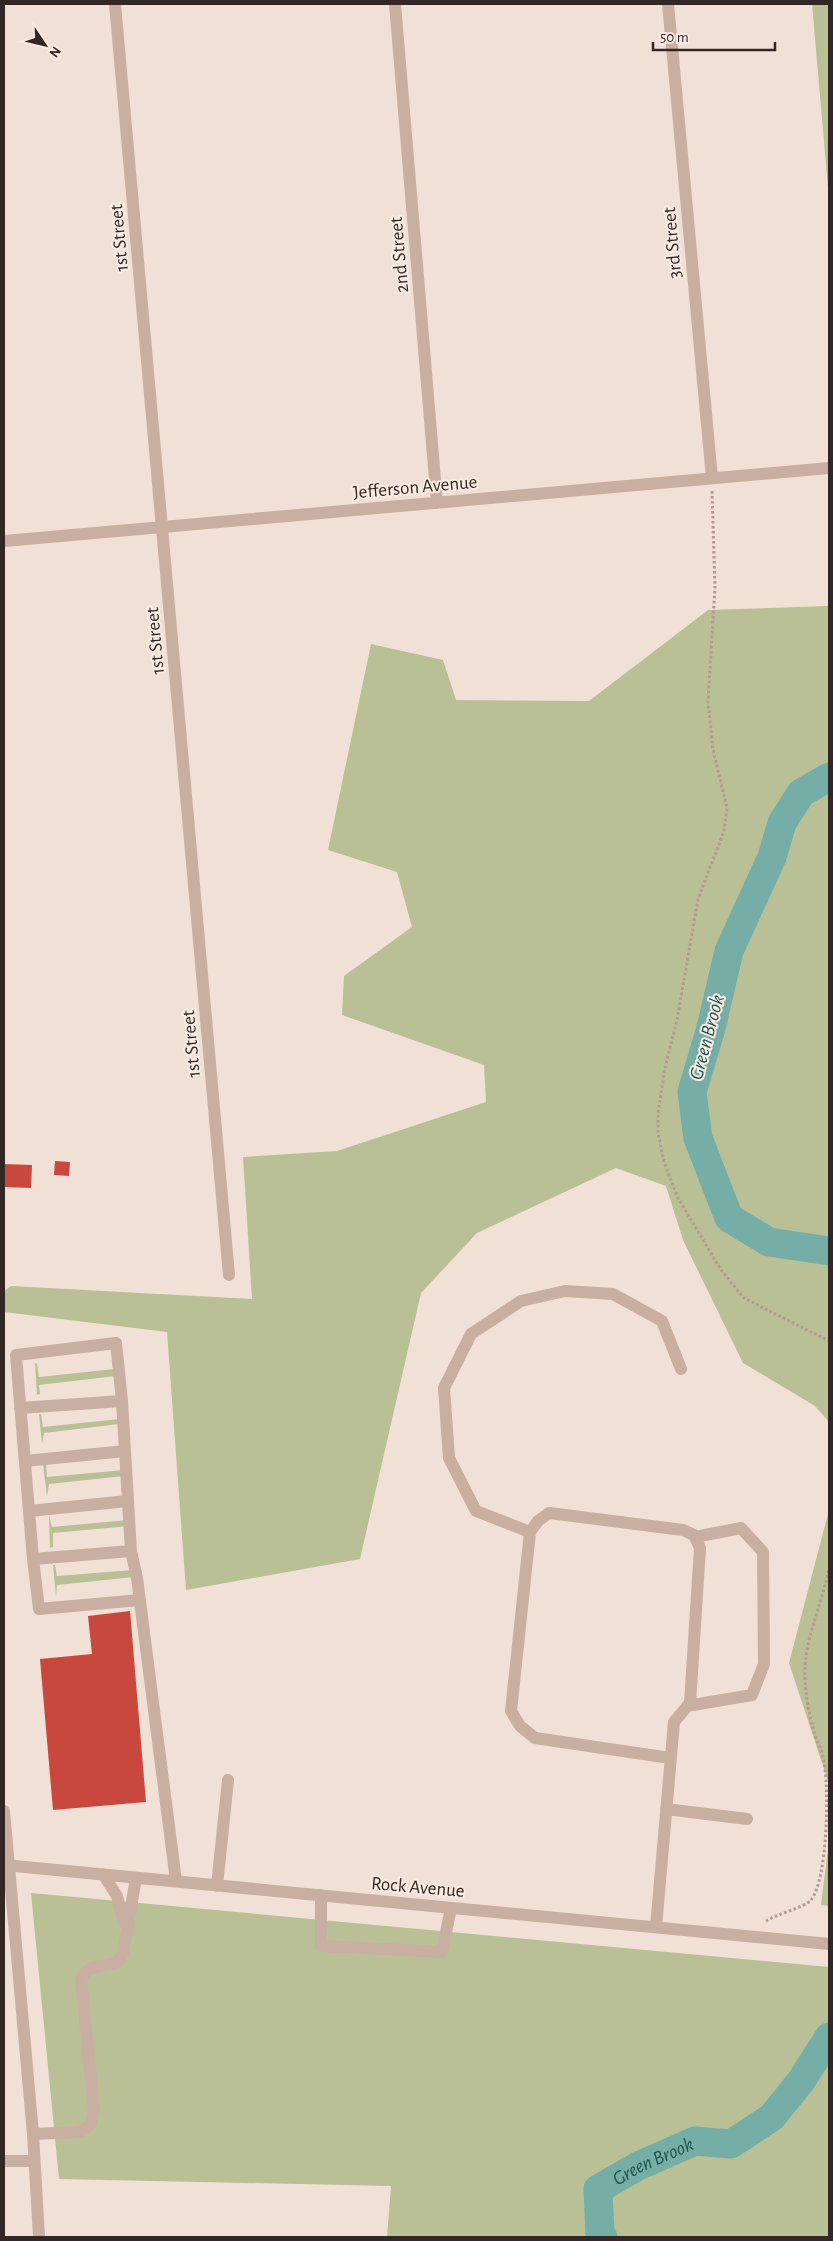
<svg xmlns="http://www.w3.org/2000/svg" width="833" height="2241" font-family="'Alegreya Sans',sans-serif">
	<style>
		.green { fill: #b9c096 }
		.lines { fill: none; stroke-linecap: round; stroke-linejoin: round }
		.river { stroke: #75aea7; stroke-width: 29 }
		.building { fill: #c8483d }
		.path { stroke: #b4978d; stroke-width: 3; stroke-dasharray: 2.5 2.5; stroke-linecap: butt }
		.minor { stroke: #c9aea2; stroke-width: 12 }
		.labels { text-anchor: middle; stroke-width: 4; stroke-linejoin: round; paint-order: stroke }
		.street-label { font-size: 19px; fill: #332725; stroke: #f9ebe2 }
		.water-label { font-size: 20px; font-style: italic; fill: #1a554f; stroke: #f9ebe2 }
	</style>
	<rect width="100%" height="100%" fill="#f1e0d6"/>
	<path class="green" d="M812,4H829V199Z
		M829,606V1422L815,1406L743,1363L683,1240L666,1186L616,1168L477,1233L421,1293L360,1559L186,1590L167,1332L4,1312V1291L11,1286L252,1299L243,1157L337,1151L486,1102L484,1065L342,1015L344,976L412,927L397,872L328,850L371,644L443,660L456,700L589,701L708,610Z
		M35,1363L37,1364L39,1377L114,1369L116,1376L39,1385L40,1394L37,1395Z
		M39,1414H41L43,1427L119,1419V1424L44,1433L42,1444Z
		M43,1464H46L47,1477L124,1470V1476L49,1484L47,1496Z
		M829,1510V1784L789,1663Z
		M49,1515L52,1527L128,1520L129,1526L53,1533V1547L50,1548Z
		M53,1565H55L57,1576L133,1570L134,1577L57,1585L56,1597Z
		M829,1841V1906L821,1905Z
		M31,1893L829,1967V2237H387L391,2186L59,2179Z"/>
	<g class="lines">
		<g class="river">
			<path d="M829,777L801,793L782,823L772,857L729,951L711,1028L692,1092L698,1138L729,1218L769,1242L829,1251"/>
			<path id="s1" d="M603,2237L600,2234L598,2189L638,2166L695,2141L731,2144L772,2117L801,2081L829,2037"/>
		</g>
	</g>
	<path class="building" d="M55,1161L70,1162L69,1176L54,1175Z
		M4,1164L32,1165L31,1188L4,1187Z
		M130,1611L146,1802L53,1810L40,1659L92,1654L88,1616Z"/>
	<g class="lines">
		<path class="path" d="M712,491L715,588L708,701L713,750L727,808L724,831L698,899L677,1020L665,1067L658,1113V1133L664,1162L678,1198L721,1270L744,1298L829,1341
			M766,1921C777,1914 805,1907 811,1900C828,1878 829,1789 824,1761C822,1751 817,1742 814,1732C809,1715 806,1697 805,1679C803,1640 822,1606 829,1568"/>
		<path class="minor" d="M115,4L229,1275
			M395,4L437,503
			M668,4L712,478
			M4,541L829,468
			M20,1408L122,1401
			M25,1461L125,1451
			M29,1511L128,1501
			M530,1532L476,1511L449,1458L444,1388L471,1334L521,1301L565,1291L613,1294L662,1321L681,1369
			M131,1551L33,1559L39,1609L140,1600
			M33,1559L16,1355L116,1343L122,1401L131,1551L137,1578L176,1881
			M687,1706L752,1695L764,1664L763,1552L741,1528L695,1537
			M666,1809L747,1819
			M4,1811L33,2134L39,2237
			M4,1865L829,1944
			M103,1874L117,1896L124,1923
			M217,1886L228,1780
			M321,1895V1946L442,1952L451,1908
			M656,1927L674,1722L690,1703L700,1548L694,1535L683,1530L549,1513L538,1521L530,1532L511,1711L520,1726L535,1738L670,1758
			M33,2134L80,2132L90,2125L94,2110L81,1980C87,1963 104,1968 118,1962L123,1953L136,1878
			M4,2161H33"/>
	</g>
	<g class="labels">
		<g class="street-label">
			<text transform="translate(118 238) rotate(-95)" y="7">1st Street</text>
			<text transform="translate(671 243) rotate(-95)" y="7">3rd Street</text>
			<text transform="translate(398 255) rotate(-95)" y="7">2nd Street</text>
			<text transform="translate(415 486) rotate(-5)" y="7">Jefferson Avenue</text>
			<text transform="translate(154 641) rotate(-95)" y="7">1st Street</text>
			<text transform="translate(190 1044) rotate(-95)" y="7">1st Street</text>
			<text transform="translate(418 1886) rotate(5)" y="7">Rock Avenue</text>
		</g>
		<g class="water-label">
			<text transform="translate(706 1037) rotate(-75)" y="7">Green Brook</text>
			<text dy="7" stroke="none"><textPath href="#s1" startOffset="111">Green Brook</textPath></text>
		</g>
	</g>
	<rect width="833" height="2241" fill="none" stroke="#332725" stroke-width="10"/>
	<g transform="translate(45 45) rotate(125)" stroke="#f9ebe2" stroke-width="4" paint-order="stroke">
	<path d="M0-4L9 19L0 12L-9 19Z" fill="#332725"/>
	<text y="-8" font-size="14" font-weight="bold" text-anchor="middle" fill="#332725">N</text>
	</g>
	<path d="M653 42v8h122v-8" fill="none" stroke="#332725" stroke-width="2.5"/>
	<text x="660" y="42" font-size="15" fill="#332725" stroke="#f9ebe2" stroke-width="4" paint-order="stroke">50 m</text>
</svg>
